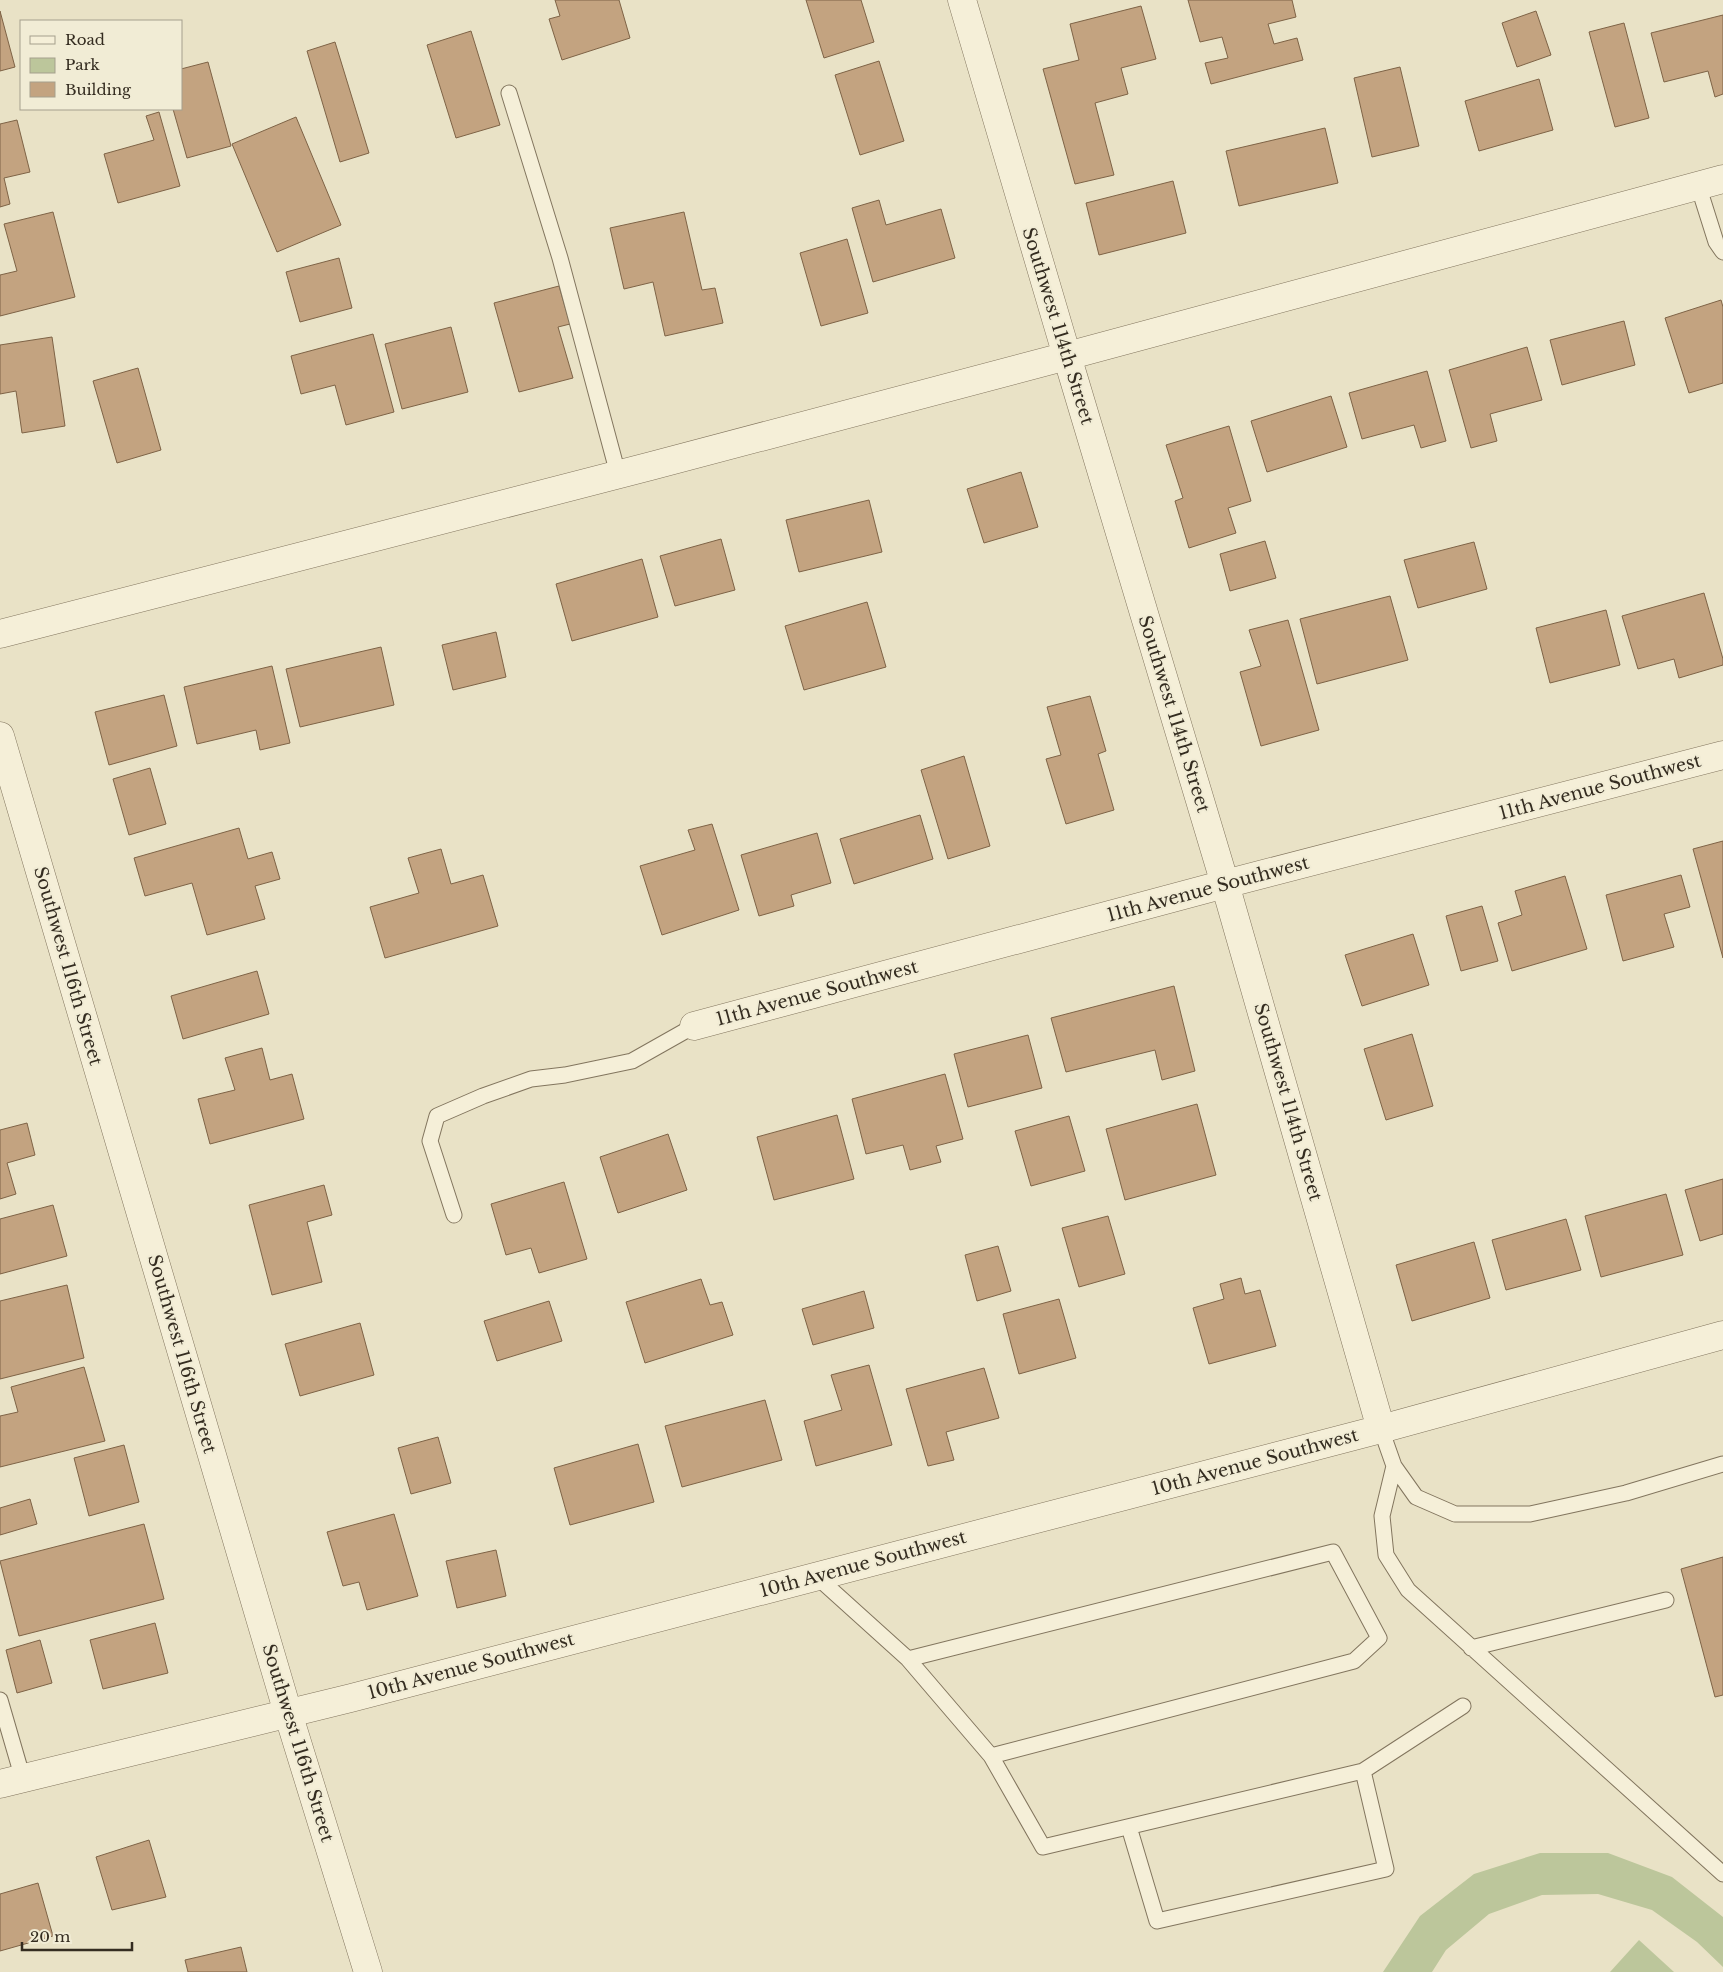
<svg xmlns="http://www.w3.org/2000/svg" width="1723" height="1972" font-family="'Libre Baskerville',serif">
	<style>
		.green { fill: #bcc69b }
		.building { fill: #c3a380; stroke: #7e6346 }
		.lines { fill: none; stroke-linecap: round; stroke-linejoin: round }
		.service-casing { stroke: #82755e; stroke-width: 17 }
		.minor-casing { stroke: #82755e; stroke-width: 29 }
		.tertiary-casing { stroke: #82755e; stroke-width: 29 }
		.service { stroke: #f5efd8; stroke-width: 15 }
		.minor { stroke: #f5efd8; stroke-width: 28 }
		.tertiary { stroke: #f5efd8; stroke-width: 28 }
		.labels { text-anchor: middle; stroke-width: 4; stroke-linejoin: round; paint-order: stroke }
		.street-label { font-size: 18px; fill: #342c20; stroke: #f1ecd5 }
	</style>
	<rect width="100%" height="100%" fill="#e9e2c6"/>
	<path class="green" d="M1540,1853H1608L1672,1877L1723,1917V1967L1697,1942L1652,1910L1598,1894L1542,1895L1489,1914L1446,1950L1432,1972H1383L1420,1916L1474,1874Z
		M1639,1940L1674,1972H1610Z"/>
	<path class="building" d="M555,0H619L630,38L562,60L549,19L560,16Z
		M806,0H861L874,42L824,58Z
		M1188,0H1292L1296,17L1268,24L1274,44L1297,38L1303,60L1211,84L1205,63L1228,58L1222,37L1200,42Z
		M1141,6L1156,59L1121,68L1128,94L1095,103L1114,175L1075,184L1043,69L1079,60L1070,24Z
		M0,11L15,67L0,71Z
		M1536,11L1551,55L1517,67L1502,23Z
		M1723,15V94L1715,97L1708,71L1664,82L1651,33Z
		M1624,23L1649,118L1615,127L1589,32Z
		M471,31L500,125L456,138L427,45Z
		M335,42L369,153L340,162L307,51Z
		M879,61L904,141L860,155L835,75Z
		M208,62L231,146L187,158L173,109H181V69Z
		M1400,67L1419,146L1372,157L1354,78Z
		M1539,79L1553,130L1479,151L1465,101Z
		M159,112L180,186L118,203L104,154L154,140L146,116Z
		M296,117L341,225L277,252L232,144Z
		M17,120L30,172L4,178L10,204L0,207V124Z
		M1325,128L1338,183L1239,206L1226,151Z
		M1173,181L1186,233L1099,255L1086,203Z
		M879,200L886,225L941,209L955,258L873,282L852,208Z
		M53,212L75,297L0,316V275L17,271L4,224Z
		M684,212L702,290L715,288L723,323L665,336L653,282L624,289L610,228Z
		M847,239L868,313L821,326L800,253Z
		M339,258L352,308L300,322L286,272Z
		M559,286L570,324L558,327L573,378L519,392L494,303Z
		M1721,300L1723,307V383L1689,393L1665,318Z
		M1624,321L1635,365L1562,385L1550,340Z
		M451,327L468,392L402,409L385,344Z
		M373,334L394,412L346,425L335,385L301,394L291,356Z
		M52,337L65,426L22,433L16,391L0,394V345Z
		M1527,347L1542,400L1490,414L1497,441L1471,448L1449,370Z
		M138,368L161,450L117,463L93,381Z
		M1427,371L1446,441L1421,448L1414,425L1362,439L1349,393Z
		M1331,396L1347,447L1267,472L1251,421Z
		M1229,426L1251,501L1228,508L1236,533L1189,548L1175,501L1183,498L1166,445Z
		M1021,472L1038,527L984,543L967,489Z
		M869,500L882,552L799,572L786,520Z
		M721,539L735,590L675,606L660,556Z
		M1265,541L1276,578L1230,591L1220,554Z
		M1474,542L1487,589L1418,608L1404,560Z
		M642,559L658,617L572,641L556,584Z
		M1704,593L1723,659V665L1679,678L1674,659L1638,669L1622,616Z
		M1390,596L1408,660L1317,684L1300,619Z
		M867,602L886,667L804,690L785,626Z
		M1606,610L1620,665L1550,683L1536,628Z
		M1288,620L1319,730L1261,746L1240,672L1261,666L1249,630Z
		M496,632L506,677L453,690L442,645Z
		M381,647L394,705L300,727L286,669Z
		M272,666L290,743L260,750L256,730L197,744L184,687Z
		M164,695L177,746L109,765L95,712Z
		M1090,696L1106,751L1098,754L1114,810L1066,824L1046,759L1061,755L1047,707Z
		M964,756L990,846L948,859L921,770Z
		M150,768L166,824L129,835L113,779Z
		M920,815L933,859L854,884L840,839Z
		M712,824L739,910L662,935L640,866L695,850L688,830Z
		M239,828L248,859L272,852L280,879L255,886L265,919L207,935L192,883L145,896L134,858Z
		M817,833L831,883L791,895L794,906L759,916L741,855Z
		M1723,841V958L1693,849Z
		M441,849L451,884L483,875L498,926L385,958L370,907L419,893L408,858Z
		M1681,875L1690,907L1664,914L1674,947L1623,961L1606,895Z
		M1565,876L1587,949L1512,971L1498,923L1522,915L1515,891Z
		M1482,906L1498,961L1461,971L1446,916Z
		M1413,934L1429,985L1362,1006L1345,955Z
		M257,971L269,1014L183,1039L171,996Z
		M1174,986L1195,1071L1162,1080L1155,1050L1066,1072L1051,1018Z
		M1412,1034L1433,1106L1386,1120L1364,1049Z
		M1028,1035L1042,1088L968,1107L954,1054Z
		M262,1048L270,1080L292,1074L304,1119L210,1144L198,1099L235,1090L225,1058Z
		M945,1074L963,1139L936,1146L941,1162L910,1170L903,1145L866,1154L852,1099Z
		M1197,1104L1216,1175L1125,1200L1106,1129Z
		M837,1115L854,1179L774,1200L757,1137Z
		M1069,1116L1085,1171L1031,1186L1015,1131Z
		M27,1123L35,1155L7,1163L16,1194L0,1199V1130Z
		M668,1134L687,1190L618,1213L600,1157Z
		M1723,1179V1234L1700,1241L1685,1190Z
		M564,1182L587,1259L539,1273L531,1248L506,1255L491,1204Z
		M324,1185L332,1215L307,1222L322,1282L272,1295L249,1205Z
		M1666,1194L1683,1255L1601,1277L1585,1216Z
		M53,1205L67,1256L0,1274V1219Z
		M1108,1216L1125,1274L1079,1287L1062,1228Z
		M1566,1219L1581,1270L1506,1290L1492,1240Z
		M1474,1242L1490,1298L1412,1321L1396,1265Z
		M998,1246L1011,1291L977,1301L965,1255Z
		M1241,1278L1245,1294L1260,1290L1276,1346L1209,1364L1193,1308L1224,1299L1220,1284Z
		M701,1279L710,1305L722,1302L733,1335L645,1363L626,1302Z
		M67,1285L84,1358L0,1379V1301Z
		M864,1291L874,1328L813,1345L802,1309Z
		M1059,1299L1076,1358L1019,1374L1003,1314Z
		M549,1301L562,1341L497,1361L484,1321Z
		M360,1323L374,1375L300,1396L285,1344Z
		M869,1365L892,1445L816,1466L804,1421L842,1410L831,1375Z
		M84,1367L105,1441L0,1467V1416L18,1412L11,1387Z
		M984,1368L999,1418L946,1432L954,1460L928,1466L906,1389Z
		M765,1400L782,1460L682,1487L665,1426Z
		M438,1437L451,1483L411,1494L398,1448Z
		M638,1444L654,1502L570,1525L554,1468Z
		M124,1445L139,1502L89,1516L74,1458Z
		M30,1499L37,1524L0,1535V1508Z
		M394,1514L418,1596L367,1610L359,1582L343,1586L327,1532Z
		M144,1524L164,1599L19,1636L0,1561Z
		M496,1550L506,1596L457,1608L446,1561Z
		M1723,1557V1695L1715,1697L1681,1569Z
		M155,1623L168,1673L103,1689L90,1640Z
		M40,1640L52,1683L17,1693L6,1650Z
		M149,1840L166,1897L112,1910L96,1857Z
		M38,1883L53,1936L0,1951V1894Z
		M241,1947L247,1972H188L185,1960Z"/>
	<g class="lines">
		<g class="service-casing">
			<path id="service" d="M509,93L560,258L618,474
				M1698,185L1716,242L1723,252
				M454,1215L430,1141L437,1116L483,1096L531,1079L565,1075L632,1061L694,1026
				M1381,1429L1394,1466L1416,1497L1455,1514H1530L1626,1493L1723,1464
				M1394,1466L1382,1516L1386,1555L1408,1590L1723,1874
				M816,1576L908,1659L991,1756L1043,1847L1363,1771L1386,1869L1157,1921L1129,1827
				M1471,1648L1666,1600
				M908,1659L1333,1552L1379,1638L1354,1661L991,1756
				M0,1700L23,1779
				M1363,1771L1463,1706"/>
		</g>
		<g class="minor-casing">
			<path id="minor" d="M1067,356L1225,884L1381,1429
				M694,1026L1225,884L1723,755
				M0,1784L351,1698L1381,1429L1723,1335"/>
		</g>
		<g class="tertiary-casing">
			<path id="tertiary" d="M962,0L1067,356
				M0,634L651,466L1067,356L1723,179
				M0,736L288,1713L368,1972"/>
		</g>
		<use href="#service" class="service"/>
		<use href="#minor" class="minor"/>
		<use href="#tertiary" class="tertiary"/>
	</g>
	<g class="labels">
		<g class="street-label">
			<text transform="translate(1058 326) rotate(73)" y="6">Southwest 114th Street</text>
			<text transform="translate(1174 714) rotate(73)" y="6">Southwest 114th Street</text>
			<text transform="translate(1600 787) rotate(-15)" y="6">11th Avenue Southwest</text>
			<text transform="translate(1208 889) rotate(-15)" y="6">11th Avenue Southwest</text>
			<text transform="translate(68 966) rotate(74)" y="6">Southwest 116th Street</text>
			<text transform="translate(817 993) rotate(-15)" y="6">11th Avenue Southwest</text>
			<text transform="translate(1288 1102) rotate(74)" y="6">Southwest 114th Street</text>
			<text transform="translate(182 1354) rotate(74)" y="6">Southwest 116th Street</text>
			<text transform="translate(1255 1462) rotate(-15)" y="6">10th Avenue Southwest</text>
			<text transform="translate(863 1564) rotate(-15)" y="6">10th Avenue Southwest</text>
			<text transform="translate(471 1666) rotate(-15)" y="6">10th Avenue Southwest</text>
			<text transform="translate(298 1743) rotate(73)" y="6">Southwest 116th Street</text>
		</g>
	</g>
	<rect x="20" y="20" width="162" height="90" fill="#f1ecd5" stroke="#a59f8d"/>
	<rect x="30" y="36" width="25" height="8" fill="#f5efd8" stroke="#a59f8d"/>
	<text x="65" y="45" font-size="15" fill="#342c20">Road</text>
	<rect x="30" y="58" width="25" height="15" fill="#bcc69b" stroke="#a59f8d"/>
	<text x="65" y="70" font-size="15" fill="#342c20">Park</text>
	<rect x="30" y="82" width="25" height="15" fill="#c3a380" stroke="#a59f8d"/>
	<text x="65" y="95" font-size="15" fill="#342c20">Building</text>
	<path d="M22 1942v8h110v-8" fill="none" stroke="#342c20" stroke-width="2.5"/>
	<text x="30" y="1942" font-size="15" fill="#342c20" stroke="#f1ecd5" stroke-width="4" paint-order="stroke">20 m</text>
</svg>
